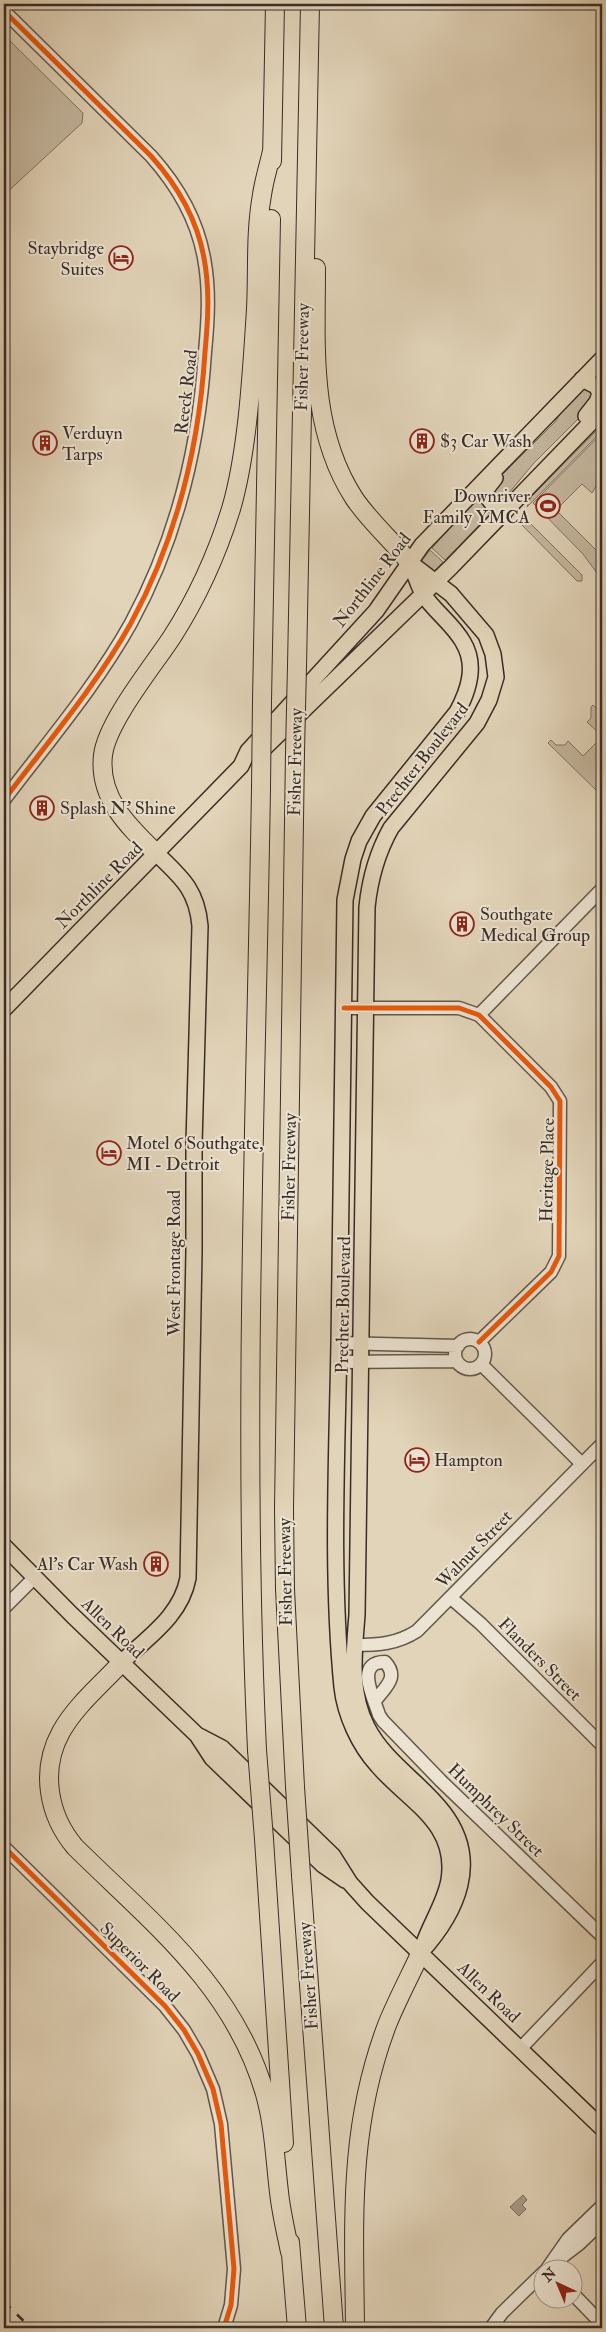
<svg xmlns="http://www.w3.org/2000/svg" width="606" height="2332" font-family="'IM FELL Double Pica',serif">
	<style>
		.green { fill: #c5b8a0; stroke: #7e7263 }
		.water { fill: #a89b87; stroke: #7b6f60 }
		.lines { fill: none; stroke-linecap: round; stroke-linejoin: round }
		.minor-casing { stroke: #62574b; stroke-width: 15 }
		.major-casing { stroke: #382d26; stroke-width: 18 }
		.highway-casing { stroke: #382d26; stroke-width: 20 }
		.minor { stroke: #ece3d2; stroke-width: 12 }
		.major { stroke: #e2d4b9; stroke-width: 15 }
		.highway { stroke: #e2d4b9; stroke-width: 18 }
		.rail { stroke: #382d26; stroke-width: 2.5; stroke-dasharray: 9 9; stroke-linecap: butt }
		.highway-bridge-casing { stroke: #382d26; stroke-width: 20; stroke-linecap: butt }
		.highway-bridge { stroke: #e2d4b9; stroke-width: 18 }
		.cycleway-casing { stroke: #ece3d2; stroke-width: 8 }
		.cycleway { stroke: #e8590c; stroke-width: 5 }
		.labels { text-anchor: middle; stroke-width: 4; stroke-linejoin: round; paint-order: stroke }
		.poi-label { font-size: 18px; fill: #382d26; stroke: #ece3d2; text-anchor: start }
		.street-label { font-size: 18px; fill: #382d26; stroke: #ece3d2 }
	</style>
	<rect width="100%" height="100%" fill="#e2d4b9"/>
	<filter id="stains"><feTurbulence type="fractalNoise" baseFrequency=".004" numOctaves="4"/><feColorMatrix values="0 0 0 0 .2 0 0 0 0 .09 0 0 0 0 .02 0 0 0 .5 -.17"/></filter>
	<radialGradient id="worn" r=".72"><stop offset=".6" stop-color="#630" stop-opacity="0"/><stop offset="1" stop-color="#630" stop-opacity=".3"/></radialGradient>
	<path class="green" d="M4,35L83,113L82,123L4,195Z
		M581,388H586L594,395L592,405L533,464L504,499L496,498L492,494L493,484L555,422L570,399Z
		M602,425V431L527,507L531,497Z
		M602,433V485L598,483L592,493L582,484L556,510L602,556V580L583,554L533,503Z
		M479,496L483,504L492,512L445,560L432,548Z
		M522,518H525L582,575V581H577L520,523Z
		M430,550L443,562L433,572L422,562V560Z
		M593,705L602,714V736L587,722L591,718V707Z
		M602,737V794L601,795L548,743L551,740L556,745H565L568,741L583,756Z"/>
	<path class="water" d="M523,2195L527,2200L522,2205L526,2209L519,2216L510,2207Z"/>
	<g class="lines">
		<g class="minor-casing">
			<path id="minor" d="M4,11L151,156C177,185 197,219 204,258C210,290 208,320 205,352C199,448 177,538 131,623C96,686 47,743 4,800
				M344,1008H459L479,1015L551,1087L560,1101L559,1256L551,1272L479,1342
				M479,1015L602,889
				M455 1354a15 15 0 1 1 30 0a15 15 0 1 1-30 0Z
				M339,1343L458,1346
				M339,1362L457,1361
				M481,1364L582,1464
				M451,1598L481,1624L602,1745
				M4,1608L35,1577
				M355,1645C378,1645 397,1644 417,1631L602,1444
				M375,1701C384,1688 400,1678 385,1662C354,1662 374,1698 379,1715L383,1721L441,1781L602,1936
				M4,1847L165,2006L184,2030L198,2054L213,2089L221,2124L234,2269L231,2305L224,2328
				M521,2048L602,1963
				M558,2260L579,2244L602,2222
				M547,2269L568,2239L602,2206
				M574,2295L602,2324
				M491,2328L502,2313L544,2272"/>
		</g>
		<g class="major-casing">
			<path id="major" d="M582,379L596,386L600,393L597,402L586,416
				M495,478L484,492L494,506L504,513
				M409,562L451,594L486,635L493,654L496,677L489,700L477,723L391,828C377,853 370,878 367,907L357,1615C354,1652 349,1692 367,1727C385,1762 420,1782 443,1812C481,1861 457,1912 421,1952
				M411,565C415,574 418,585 423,594C434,611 453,624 463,642C477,665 469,690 457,712L373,816L359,841L353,859L345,900C343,1048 341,1195 339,1343C337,1457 331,1573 342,1687C345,1715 359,1745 378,1766C409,1802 458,1823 449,1880C445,1903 430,1924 423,1946
				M257,755L451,567L602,411
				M4,1009L241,766L248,751L376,611L422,545L602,359
				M4,1546L72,1615L197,1735L212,1758L323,1865L345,1880
				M122,1662C148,1637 181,1616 188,1578L194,1251V1144L200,926C197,890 181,877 157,854
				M197,1735L222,1748L333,1856L350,1883L367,1902L602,2128"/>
		</g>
		<g class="highway-casing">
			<path id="highway" d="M272,161L275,4
				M316,268C316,347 309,428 354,498C370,522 392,540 409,562
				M297,666L310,4
				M262,701L271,219
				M157,854C128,826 98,798 103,755C107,722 153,666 172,637C197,598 217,554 231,509C248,451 252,371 256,309C258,272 255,233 262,195C264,180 269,165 272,151
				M122,1662C102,1684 76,1705 61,1732C40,1770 48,1815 75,1847C152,1923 234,1986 265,2094C274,2126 275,2159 279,2192C281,2212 286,2232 290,2252
				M257,1750C242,1430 256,1108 261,788
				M295,1787L285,1589L284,1509L295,752
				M264,1839L284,2143
				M301,1875L334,2328
				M290,2242L297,2328
				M355,2328C354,2220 348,2128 387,2025C397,2000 410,1976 421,1952"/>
		</g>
		<use href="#minor" class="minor"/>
		<use href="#major" class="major"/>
		<use href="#highway" class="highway"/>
		<path class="rail" d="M4,2302L31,2328"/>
		<g class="highway-bridge-casing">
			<path id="highway-bridge" d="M295,752L297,666
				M261,788L262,701
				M257,1750L264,1839
				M295,1787L301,1875"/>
		</g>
		<use href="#highway-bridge" class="highway-bridge"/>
		<g class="cycleway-casing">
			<path id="cycleway" d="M4,11L151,156C177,185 197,219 204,258C210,290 208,320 205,352C199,448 177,538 131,623C96,686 47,743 4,800
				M344,1008H459L479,1015L551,1087L560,1101L559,1256L551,1272L479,1342
				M4,1847L165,2006L184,2030L198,2054L213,2089L221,2124L234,2269L231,2305L224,2328"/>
		</g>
		<use href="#cycleway" class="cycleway"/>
	</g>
	<defs>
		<g id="hotel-ring" transform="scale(1.25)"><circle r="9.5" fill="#ece3d2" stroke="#8f2418" stroke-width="1.5"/><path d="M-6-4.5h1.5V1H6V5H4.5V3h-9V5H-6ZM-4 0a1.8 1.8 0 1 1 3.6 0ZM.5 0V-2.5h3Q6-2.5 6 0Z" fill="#8f2418"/></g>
		<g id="building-ring" transform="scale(1.25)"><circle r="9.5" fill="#ece3d2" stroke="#8f2418" stroke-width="1.5"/><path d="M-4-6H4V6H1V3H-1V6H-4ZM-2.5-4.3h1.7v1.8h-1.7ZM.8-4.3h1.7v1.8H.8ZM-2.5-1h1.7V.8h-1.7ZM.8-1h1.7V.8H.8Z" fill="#8f2418"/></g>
		<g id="stadium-ring" transform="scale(1.25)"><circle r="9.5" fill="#ece3d2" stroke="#8f2418" stroke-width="1.5"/><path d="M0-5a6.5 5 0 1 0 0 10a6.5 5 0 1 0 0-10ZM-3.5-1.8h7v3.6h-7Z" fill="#8f2418"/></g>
	</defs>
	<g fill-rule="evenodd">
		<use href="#hotel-ring" x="121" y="258"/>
		<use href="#building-ring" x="422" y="441"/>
		<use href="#building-ring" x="45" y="443"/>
		<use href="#stadium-ring" x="548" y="506"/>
		<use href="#building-ring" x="42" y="808"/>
		<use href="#building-ring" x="462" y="924"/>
		<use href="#hotel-ring" x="109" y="1153"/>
		<use href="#hotel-ring" x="417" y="1460"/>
		<use href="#building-ring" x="156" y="1564"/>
	</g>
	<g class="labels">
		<g class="poi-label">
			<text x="104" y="254" text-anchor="end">Staybridge<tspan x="104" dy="21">Suites</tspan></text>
			<text x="62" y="439">Verduyn<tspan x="62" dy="21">Tarps</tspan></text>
			<text x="440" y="447">$3 Car Wash</text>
			<text x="530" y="502" text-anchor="end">Downriver<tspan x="530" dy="21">Family YMCA</tspan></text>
			<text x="60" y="814">Splash N' Shine</text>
			<text x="480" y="920">Southgate<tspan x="480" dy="21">Medical Group</tspan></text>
			<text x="126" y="1149">Motel 6 Southgate,<tspan x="126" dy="21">MI - Detroit</tspan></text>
			<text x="434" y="1466">Hampton</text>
			<text x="138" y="1570" text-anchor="end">Al's Car Wash</text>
		</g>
		<g class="street-label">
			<text transform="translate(302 357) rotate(-89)" y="6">Fisher Freeway</text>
			<text transform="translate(186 392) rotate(-83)" y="6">Reeck Road</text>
			<text transform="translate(372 580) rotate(-52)" y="6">Northline Road</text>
			<text transform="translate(422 759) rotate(-52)" y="6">Prechter Boulevard</text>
			<text transform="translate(295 762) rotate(-89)" y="6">Fisher Freeway</text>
			<text transform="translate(99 885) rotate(-45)" y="6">Northline Road</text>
			<text transform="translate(289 1167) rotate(-89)" y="6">Fisher Freeway</text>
			<text transform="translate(547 1170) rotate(-89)" y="6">Heritage Place</text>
			<text transform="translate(174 1263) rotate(-90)" y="6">West Frontage Road</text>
			<text transform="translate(343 1305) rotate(-89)" y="6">Prechter Boulevard</text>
			<text transform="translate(474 1549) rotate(-46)" y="6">Walnut Street</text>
			<text transform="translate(285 1572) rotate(-91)" y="6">Fisher Freeway</text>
			<text transform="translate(113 1628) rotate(44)" y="6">Allen Road</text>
			<text transform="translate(540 1659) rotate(45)" y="6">Flanders Street</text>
			<text transform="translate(496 1810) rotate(44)" y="6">Humphrey Street</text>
			<text transform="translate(140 1962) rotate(45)" y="6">Superior Road</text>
			<text transform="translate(308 1976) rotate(-94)" y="6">Fisher Freeway</text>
			<text transform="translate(489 1992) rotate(44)" y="6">Allen Road</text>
		</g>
	</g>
	<rect width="606" height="2332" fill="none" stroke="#e2d4b9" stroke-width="20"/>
	<rect x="5" y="5" width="596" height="2322" fill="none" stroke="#382d26" stroke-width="2.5"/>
	<rect x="10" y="10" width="586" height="2312" fill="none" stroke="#382d26"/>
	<g transform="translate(558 2284) rotate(316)"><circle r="24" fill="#ece3d2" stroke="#a49a8d"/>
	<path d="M0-4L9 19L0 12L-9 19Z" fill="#8f2418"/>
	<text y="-8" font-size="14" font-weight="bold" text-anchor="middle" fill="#382d26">N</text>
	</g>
	<rect width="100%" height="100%" filter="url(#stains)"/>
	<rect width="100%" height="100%" fill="url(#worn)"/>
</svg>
